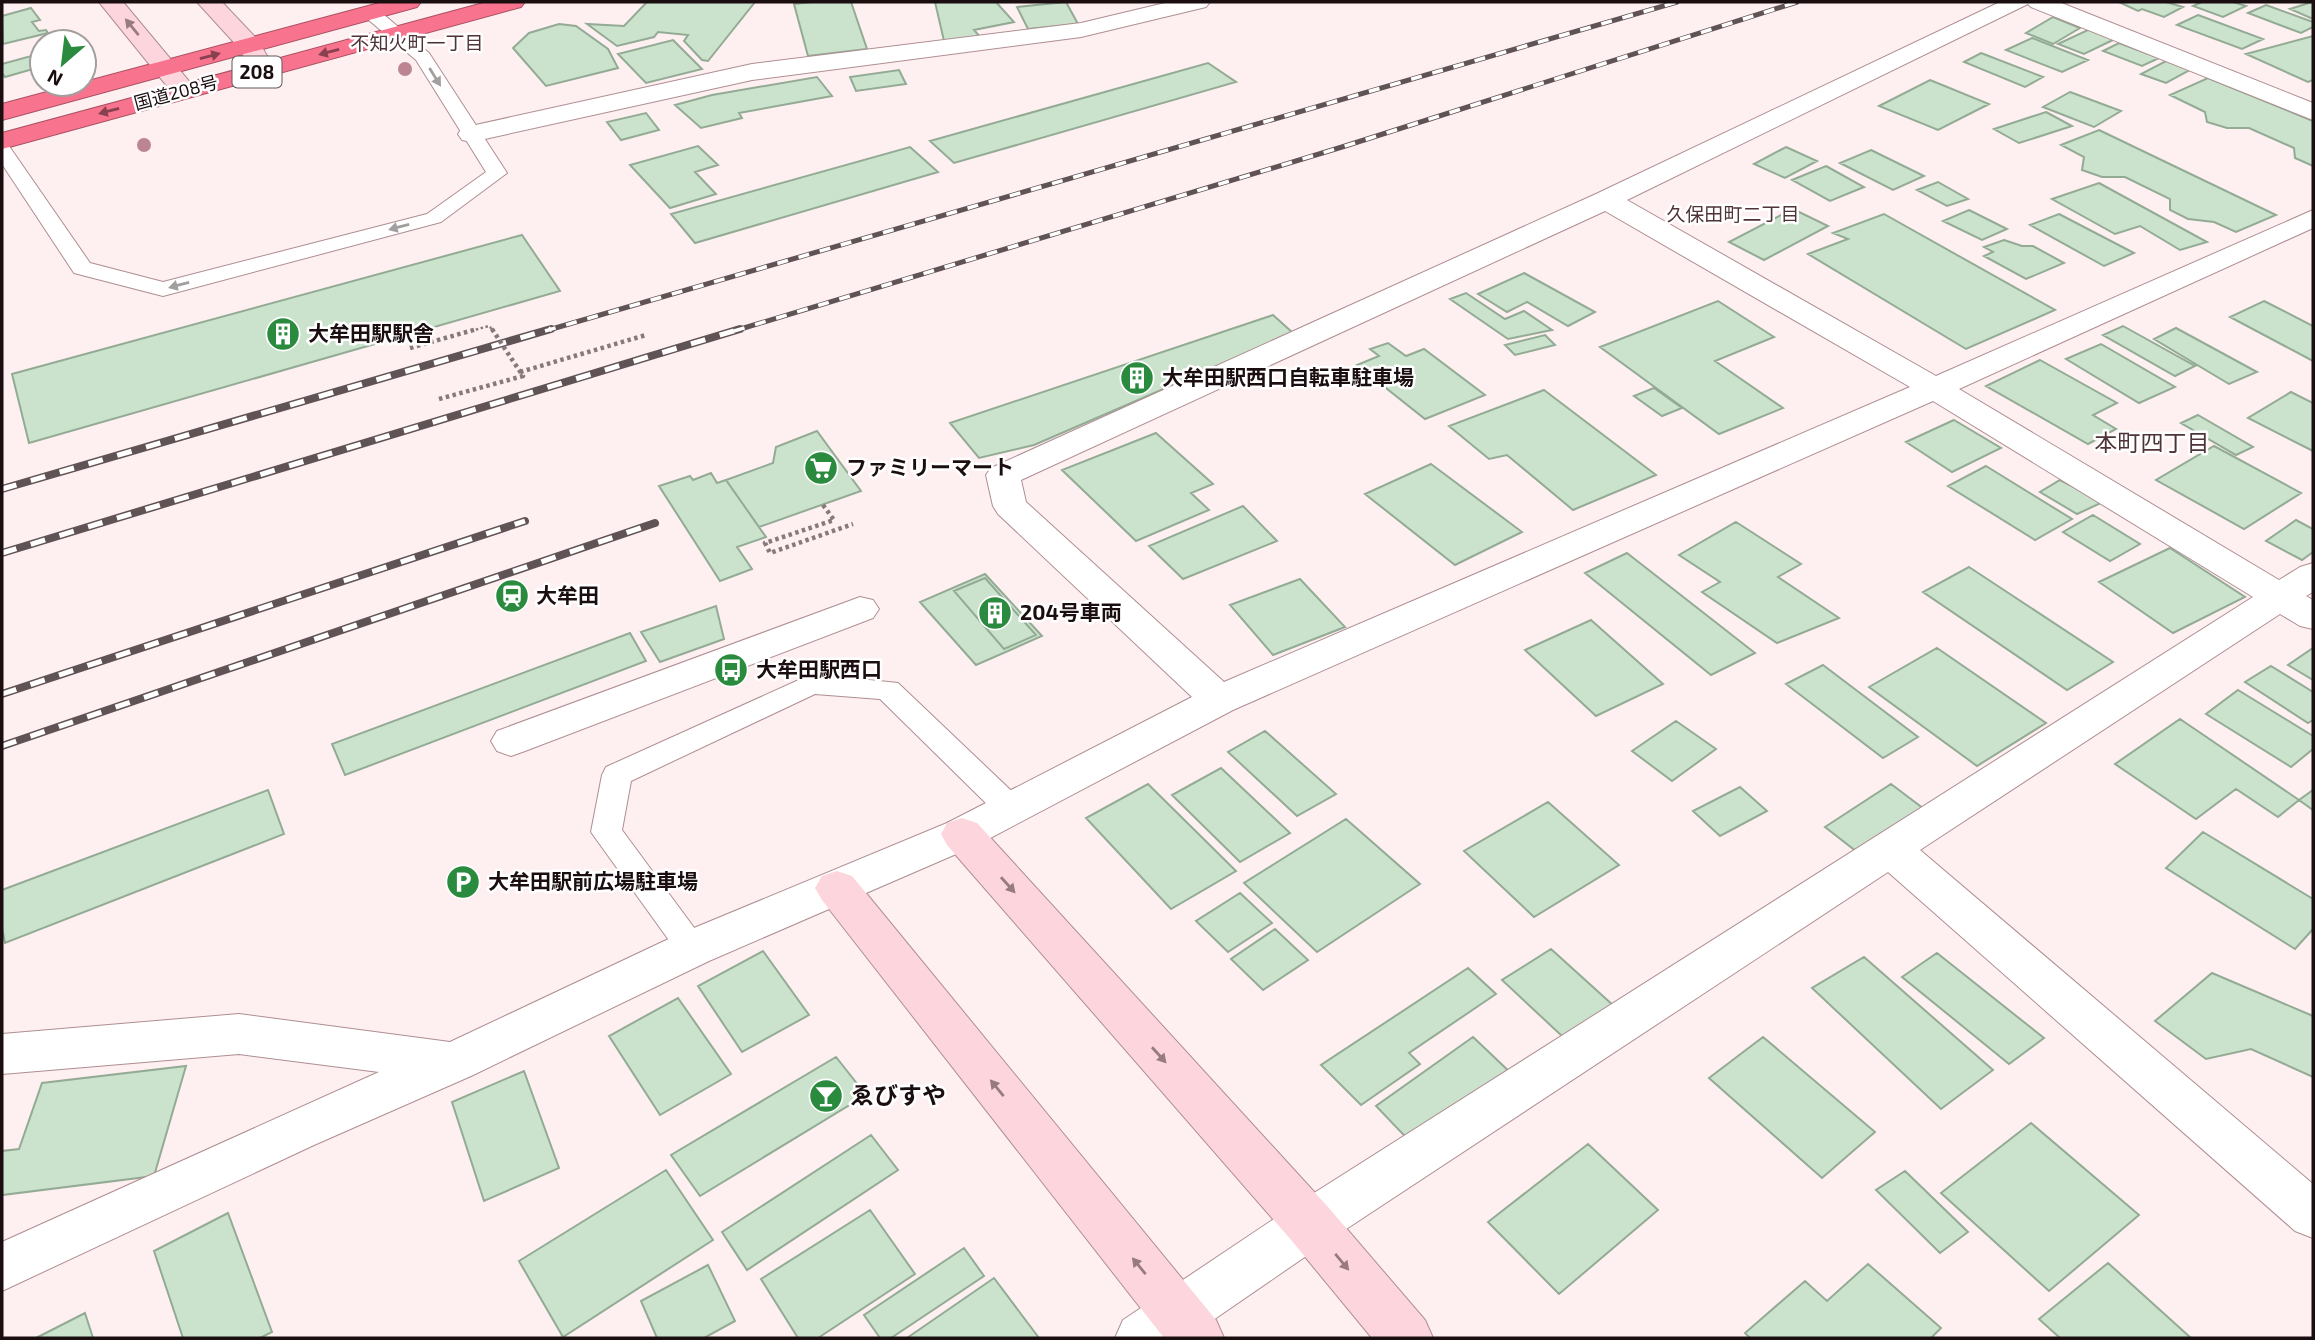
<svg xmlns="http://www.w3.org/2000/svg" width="2315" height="1340" font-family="'Exo 2','Noto Sans JP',sans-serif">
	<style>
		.building { fill: #cbe3cc; stroke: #93ab95; stroke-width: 2 }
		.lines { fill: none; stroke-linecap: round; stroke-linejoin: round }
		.lane-casing { stroke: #af8e92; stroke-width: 2 }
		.street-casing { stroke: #af8e92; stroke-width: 2 }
		.secondary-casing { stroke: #af8e92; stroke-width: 2 }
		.highway-casing { stroke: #aa5062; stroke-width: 2 }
		.path-far1 { stroke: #86797b; stroke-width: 2.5; stroke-dasharray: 2.5 2.5; stroke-linecap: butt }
		.path { stroke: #86797b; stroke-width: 4.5; stroke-dasharray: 3.5 3.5; stroke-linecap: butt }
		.lane { fill: #fff; fill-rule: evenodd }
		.street { fill: #fff; fill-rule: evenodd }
		.secondary { fill: #fdd5dd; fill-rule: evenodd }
		.highway { fill: #f8748e; fill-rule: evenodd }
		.rail-far1-casing { stroke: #605355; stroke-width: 5 }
		.rail-casing { stroke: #605355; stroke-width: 8 }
		.rail-far1 { stroke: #fff; stroke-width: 3.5; stroke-dasharray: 11; stroke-linecap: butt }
		.rail { stroke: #fff; stroke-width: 5; stroke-dasharray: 15; stroke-linecap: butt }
		.path-bridge-far1 { stroke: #86797b; stroke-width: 2.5; stroke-dasharray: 2.5 2.5; stroke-linecap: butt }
		.path-bridge { stroke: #86797b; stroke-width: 4.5; stroke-dasharray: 3.5 3.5; stroke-linecap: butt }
		.tree { fill: #bb8591 }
		.oneway { fill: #977b81 }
		.oneway2 { fill: #89414f }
		.oneway3 { fill: #a39f9f }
		.labels { text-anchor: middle; stroke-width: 5; stroke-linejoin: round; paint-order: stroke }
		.far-street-label { font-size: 18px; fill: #1a0e10; stroke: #fff }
		.far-neighbourhood-label { font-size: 19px; fill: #4e3337; stroke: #fff }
		.shield { fill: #fff; stroke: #5f5658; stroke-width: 2 }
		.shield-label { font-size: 19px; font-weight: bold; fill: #1a0e10 }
		.poi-label { font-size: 21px; font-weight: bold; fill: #1a0e10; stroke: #fff; text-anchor: start }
		.neighbourhood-label { font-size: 23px; fill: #4e3337; stroke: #fff }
		.near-poi-label { font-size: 24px; font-weight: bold; fill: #1a0e10; stroke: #fff; text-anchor: start }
	</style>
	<rect width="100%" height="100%" fill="#feeff1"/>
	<path class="building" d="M647,2H755L708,61L702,60L684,41L688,35L658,32L654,37L617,46L587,24L624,26Z
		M812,2H851L867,49L808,56L794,4Z
		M935,2H996L1014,22L974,30L981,38L944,41Z
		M1066,2L1078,24L1028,29L1017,7Z
		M2119,2H2166L2183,7L2164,17L2142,9L2138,11Z
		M2202,2H2233L2246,6L2223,17L2193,6Z
		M2313,2V19L2290,9L2312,2Z
		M2266,5L2313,22V27L2301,33L2248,13Z
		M31,8L40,20L32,22L39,31L46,30L48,33L3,44L2,16Z
		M2198,15L2263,39L2242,49L2177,25Z
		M2053,17L2080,28L2053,44L2026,33Z
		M559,24L576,26L608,49L618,68L546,86L513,48L529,33Z
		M2090,29L2115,39L2084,54L2058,44Z
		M2313,36V80L2308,82L2246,54Z
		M2032,38L2088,60L2062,72L2006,50Z
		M673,40L702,69L646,83L618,54Z
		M2119,43L2159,58L2142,66L2103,51Z
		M42,53L40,67L5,77L2,73V64Z
		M1981,53L2043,77L2025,87L1964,62Z
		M2166,61L2190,70L2166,83L2141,74Z
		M1208,63L1236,82L954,163L930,141Z
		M899,70L906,84L856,91L850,77Z
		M817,77L832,96L739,113L742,118L701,128L675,105L712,95Z
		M2208,78L2313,121V166L2295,158L2294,148L2249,128H2227L2207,122L2205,112L2170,95Z
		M1930,80L1989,104L1938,130L1879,106Z
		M2070,92L2121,111L2094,127L2043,107Z
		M2046,112L2072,126L2019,143L1994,129Z
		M646,113L659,130L621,140L607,122Z
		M2099,130L2276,215L2236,232L2214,222L2188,219L2170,210V199L2125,177H2102L2082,170L2084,157L2061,145Z
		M698,146L718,165L695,172L716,194L670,208L630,165Z
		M910,147L938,172L695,243L671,214Z
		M1786,147L1817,161L1785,178L1754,164Z
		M1871,150L1924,176L1893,190L1840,163Z
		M1826,166L1864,187L1830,201L1792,180Z
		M1938,182L1968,199L1947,206L1917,190Z
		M2099,183L2207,242L2180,250L2140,226L2115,234L2052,199Z
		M1793,209L1828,226L1764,260L1729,242Z
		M1969,210L2007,229L1982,240L1943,221Z
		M1884,214L2055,310L1966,349L1808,254L1848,239L1833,233Z
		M2059,214L2134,253L2104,266L2030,225Z
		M522,235L560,291L29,443L12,374Z
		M2004,240L2022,246H2033L2064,263L2026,279L1984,256L1993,252L1984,247Z
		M1524,273L1595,312L1568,326L1527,302L1507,312L1478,294Z
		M1466,293L1505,319L1524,311L1552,330L1508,339L1450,299Z
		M1718,301L1774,337L1715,361L1783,408L1719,434L1600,347Z
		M2264,301L2313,326V361L2230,317Z
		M1273,315L1293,333L1034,445L979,458L950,423Z
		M2123,326L2195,366L2175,376L2103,335Z
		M2176,328L2257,372L2229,384L2154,339Z
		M1545,335L1555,345L1515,355L1505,345Z
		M1388,343L1406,356L1424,349L1485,395L1425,419L1357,365L1379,356L1370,349Z
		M2101,344L2175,387L2139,403L2066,359Z
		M2040,360L2117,403L2093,415L2116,429L2088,444L1986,386Z
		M1654,388L1682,408L1662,416L1634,396Z
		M1544,390L1656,475L1573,510L1507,455L1489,459L1449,426Z
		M2291,392L2313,403V451L2248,418Z
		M2198,415L2253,447L2236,455L2181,423Z
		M1954,420L2001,448L1952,472L1906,442Z
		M817,431L861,491L759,527L726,480L773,463L776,447Z
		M1156,433L1213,484L1191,493L1209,510L1136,541L1062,470Z
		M2214,446L2301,493L2244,529L2156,480Z
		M1431,464L1522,532L1455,565L1365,494Z
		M1986,466L2072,519L2035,540L1948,486Z
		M711,473L717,483L726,480L766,537L737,547L752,569L720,581L659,486L690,476L693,480Z
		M2060,480L2103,502L2077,514L2040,492Z
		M1243,506L1277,541L1183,579L1149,546Z
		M2093,515L2140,544L2110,561L2063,532Z
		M2296,520L2313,529V552L2302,560L2266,541Z
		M1736,522L1801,564L1778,577L1839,618L1777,643L1702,592L1720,582L1679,555Z
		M2170,548L2245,597L2173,633L2099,582Z
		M1627,553L1755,653L1711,675L1585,573Z
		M1969,567L2113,662L2067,690L1923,592Z
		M985,574L1042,636L976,665L920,602Z
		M985,578L1036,635L1004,649L954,591Z
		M1300,579L1345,627L1273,655L1230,605Z
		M716,606L724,639L660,662L641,632Z
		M1591,620L1663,684L1596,716L1525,650Z
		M630,633L646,661L345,775L332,744Z
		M1937,648L2046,723L1977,766L1869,687Z
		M2313,648V680L2288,665Z
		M1823,665L1918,737L1883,758L1786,684Z
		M2271,666L2313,692V720L2308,723L2245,682Z
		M2238,690L2313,736V749L2291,767L2206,714Z
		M2180,719L2299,800L2278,817L2236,789L2196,819L2115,764Z
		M1676,721L1716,749L1672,781L1632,751Z
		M1265,731L1336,794L1297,816L1228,752Z
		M1221,768L1290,833L1240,862L1172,795Z
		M1148,784L1236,871L1171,909L1086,818Z
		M1891,784L1928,812L1861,855L1825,827Z
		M1740,787L1767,811L1720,836L1693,811Z
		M268,790L284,834L5,943L2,928V890Z
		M2313,790V810L2299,800Z
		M1548,802L1619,865L1534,917L1464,851Z
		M1346,819L1420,884L1317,952L1244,883Z
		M2203,832L2313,899V929L2295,949L2166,868Z
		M1240,893L1272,923L1228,952L1196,921Z
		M1275,929L1308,960L1263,990L1231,959Z
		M1551,949L1626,1017L1578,1051L1502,980Z
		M763,951L809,1015L742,1052L698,986Z
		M1937,953L2044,1038L2009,1064L1902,977Z
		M1864,957L1993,1070L1941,1109L1812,988Z
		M1468,968L1496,994L1409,1053L1420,1064L1361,1105L1321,1065Z
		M2212,973L2313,1016V1077L2251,1049L2206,1059L2155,1021Z
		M678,998L731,1074L660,1115L609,1036Z
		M1473,1037L1515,1077L1418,1150L1376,1106Z
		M1763,1037L1875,1132L1822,1178L1709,1078Z
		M836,1057L866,1095L700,1196L671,1155Z
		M186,1066L154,1176L2,1195V1151L19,1149L42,1083Z
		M524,1071L559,1168L484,1201L452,1102Z
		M2031,1123L2139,1215L2049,1291L1941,1193Z
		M871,1135L898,1170L747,1270L722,1232Z
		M1588,1144L1658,1210L1559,1294L1488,1222Z
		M666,1170L713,1240L563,1337L519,1261Z
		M1905,1171L1968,1232L1940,1253L1876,1190Z
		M870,1210L915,1274L818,1338H798L761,1279Z
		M228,1213L272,1332L260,1338H183L154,1251Z
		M964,1248L984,1276L891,1338H880L864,1315Z
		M2108,1263L2191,1338H2060L2039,1319Z
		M1868,1264L1941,1328L1931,1338H1750L1745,1333L1805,1281L1827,1301Z
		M708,1265L735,1321L704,1338H657L641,1301Z
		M994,1278L1039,1338H907Z
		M85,1313L93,1338H36Z"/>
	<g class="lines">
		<g class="lane-casing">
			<path id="lane" d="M370,7L376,8L429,53L507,173L441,222L163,296L74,273L2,164V144L9,146L90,263L163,282L427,214L486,172L416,60L364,16L361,12Z
				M812,674L898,683L1021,800L1025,808L1021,816L1010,819L999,816L880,699L815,694L631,781L622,830L709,948L705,957L693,961L681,957L591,832L602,775L606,767Z"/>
		</g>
		<g class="street-casing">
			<path id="street" d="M1169,2H1210L1206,7L1081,37L752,80L471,142L462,140L458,134L462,128L471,126L752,64L1081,23Z
				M2000,2H2059L2313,103V120L2031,7L2028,4L1627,200L1936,376L2313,210V228L1959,389L2279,580L2300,567L2313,563V592L2306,596L2313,600V629L2300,626L2280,614L1920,850L2313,1184V1238L2295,1231L1888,872L1328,1241L1187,1338H1115L1123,1320L1292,1207L2253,597L1933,401L1233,710L977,845L709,961L471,1076L314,1145L2,1291V1242L379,1072L239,1054L2,1074V1034L239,1014L450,1042L677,935L947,823L1192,697L998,514L993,506L986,475L991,468L1596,194ZM1605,211L1910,387L1224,682L1026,502L1021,480Z
				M860,597L873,600L879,609L873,618L525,751L511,756L497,751L491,741L497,731Z"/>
		</g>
		<g class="secondary-casing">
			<path id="secondary" d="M99,2H123L193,86L197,91L193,96L184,99L175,96Z
				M197,2H222L258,40L275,70L272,75L263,77L254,75L239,48Z
				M962,818L977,823L1328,1207L1425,1320L1433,1338H1372L1292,1241L947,845L941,834L947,823Z
				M837,871L852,876L1216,1320L1224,1338H1164L822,900L815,888L822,876Z"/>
		</g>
		<g class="highway-casing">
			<path id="highway" d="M383,2H421L417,7L2,120V104Z
				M487,2H525L521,7L2,149V133Z"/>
		</g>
		<path class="path-far1" d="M471,331L489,326L491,328"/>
		<path class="path" d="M410,348L477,329
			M520,372L646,335
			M439,399L523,376L511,358
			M823,505L834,520L765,543L770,553L853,524"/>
		<use href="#lane" class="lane"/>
		<use href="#street" class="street"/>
		<use href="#secondary" class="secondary"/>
		<use href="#highway" class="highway"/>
		<g class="rail-far1-casing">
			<path id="rail-far1" d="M545,331L1677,2
				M734,331L1342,147L1797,2"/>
		</g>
		<g class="rail-casing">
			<path id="rail" d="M2,489L551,329
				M2,553L740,329
				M2,694L525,521
				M2,746L655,523"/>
		</g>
		<use href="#rail-far1" class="rail-far1"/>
		<use href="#rail" class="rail"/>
		<path class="path-bridge-far1" d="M491,328L493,331"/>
		<path class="path-bridge" d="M492,329L511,358"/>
	</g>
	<g class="tree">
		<circle cx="405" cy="69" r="7"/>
		<circle cx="144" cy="145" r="7"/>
	</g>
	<defs><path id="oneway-solid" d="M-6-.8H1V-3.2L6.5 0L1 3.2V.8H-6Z" transform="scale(1.75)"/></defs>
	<g class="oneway">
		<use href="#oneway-solid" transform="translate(132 27) rotate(-129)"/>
		<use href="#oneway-solid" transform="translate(1008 885) rotate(48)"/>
		<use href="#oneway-solid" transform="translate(1159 1055) rotate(48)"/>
		<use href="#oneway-solid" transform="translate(997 1088) rotate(-129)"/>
		<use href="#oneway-solid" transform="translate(1342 1262) rotate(50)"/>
		<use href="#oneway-solid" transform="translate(1139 1266) rotate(-129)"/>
	</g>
	<g class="oneway2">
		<use href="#oneway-solid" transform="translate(329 52) rotate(165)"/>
		<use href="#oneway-solid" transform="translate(210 56) rotate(-15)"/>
		<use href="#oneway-solid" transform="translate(109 111) rotate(165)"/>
	</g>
	<g class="oneway3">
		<use href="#oneway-solid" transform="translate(435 77) rotate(58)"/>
		<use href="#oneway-solid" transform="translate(399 227) rotate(165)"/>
		<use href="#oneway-solid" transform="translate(179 285) rotate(165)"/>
	</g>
	<defs>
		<g id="building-disc" transform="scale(1.75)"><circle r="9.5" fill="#2a8a3d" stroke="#fff"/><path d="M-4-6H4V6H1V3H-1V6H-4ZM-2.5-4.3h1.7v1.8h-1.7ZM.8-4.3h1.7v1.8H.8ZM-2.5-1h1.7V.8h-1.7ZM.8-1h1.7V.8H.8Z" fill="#fff"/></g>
		<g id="supermarket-disc" transform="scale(1.75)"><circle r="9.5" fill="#2a8a3d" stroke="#fff"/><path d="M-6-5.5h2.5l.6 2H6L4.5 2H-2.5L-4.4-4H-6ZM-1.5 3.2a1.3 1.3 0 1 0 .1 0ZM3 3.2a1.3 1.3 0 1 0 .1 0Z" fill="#fff"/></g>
		<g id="station-disc" transform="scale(1.75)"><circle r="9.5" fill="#2a8a3d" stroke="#fff"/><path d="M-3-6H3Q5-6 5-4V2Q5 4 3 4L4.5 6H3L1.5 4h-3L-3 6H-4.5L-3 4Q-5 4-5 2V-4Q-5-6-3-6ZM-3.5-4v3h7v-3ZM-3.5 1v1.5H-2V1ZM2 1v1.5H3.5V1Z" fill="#fff"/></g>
		<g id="bus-disc" transform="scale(1.75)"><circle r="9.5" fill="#2a8a3d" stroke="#fff"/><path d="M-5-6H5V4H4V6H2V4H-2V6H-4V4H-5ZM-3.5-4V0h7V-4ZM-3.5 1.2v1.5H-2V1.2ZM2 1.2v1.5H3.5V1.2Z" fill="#fff"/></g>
		<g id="parking-disc" transform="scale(1.75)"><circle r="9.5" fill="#2a8a3d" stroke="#fff"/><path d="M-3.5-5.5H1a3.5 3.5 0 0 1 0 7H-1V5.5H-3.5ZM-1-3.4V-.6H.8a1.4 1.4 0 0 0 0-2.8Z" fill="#fff"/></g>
		<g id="bar-disc" transform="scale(1.75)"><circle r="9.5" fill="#2a8a3d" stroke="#fff"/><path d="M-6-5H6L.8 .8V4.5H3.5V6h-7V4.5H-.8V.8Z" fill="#fff"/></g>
	</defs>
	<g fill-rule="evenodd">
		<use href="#building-disc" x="283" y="334"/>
		<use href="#building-disc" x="1137" y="378"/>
		<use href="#supermarket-disc" x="821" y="468"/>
		<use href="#station-disc" x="512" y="596"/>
		<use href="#building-disc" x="995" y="613"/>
		<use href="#bus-disc" x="731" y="670"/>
		<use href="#parking-disc" x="463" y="882"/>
		<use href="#bar-disc" x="826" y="1096"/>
	</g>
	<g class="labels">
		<g class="far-street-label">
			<text transform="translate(176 93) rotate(-15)" y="6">国道208号</text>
		</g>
		<g class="far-neighbourhood-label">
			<text x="417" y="50">不知火町一丁目</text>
			<text x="1733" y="221">久保田町二丁目</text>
		</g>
		<rect class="shield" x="232.5" y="56.5" width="49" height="31" rx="5"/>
		<g class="shield-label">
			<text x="257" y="79">208</text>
		</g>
		<g class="poi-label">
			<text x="308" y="341">大牟田駅駅舎</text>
			<text x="1162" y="385">大牟田駅西口自転車駐車場</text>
			<text x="846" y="475">ファミリーマート</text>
			<text x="536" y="603">大牟田</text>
			<text x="1020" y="620">204号車両</text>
			<text x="756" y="677">大牟田駅西口</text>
			<text x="488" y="889">大牟田駅前広場駐車場</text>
		</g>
		<g class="neighbourhood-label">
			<text x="2152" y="451">本町四丁目</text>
		</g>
		<g class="near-poi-label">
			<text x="850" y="1104">ゑびすや</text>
		</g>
	</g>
	<rect width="2315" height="1340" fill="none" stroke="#1a0e10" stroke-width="7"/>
	<g transform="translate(63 63) rotate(208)"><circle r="33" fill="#ffffff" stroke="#a39f9f" stroke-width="2"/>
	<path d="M0-5L12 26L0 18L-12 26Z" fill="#2a8a3d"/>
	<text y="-10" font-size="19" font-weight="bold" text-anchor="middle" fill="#1a0e10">N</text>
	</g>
</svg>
